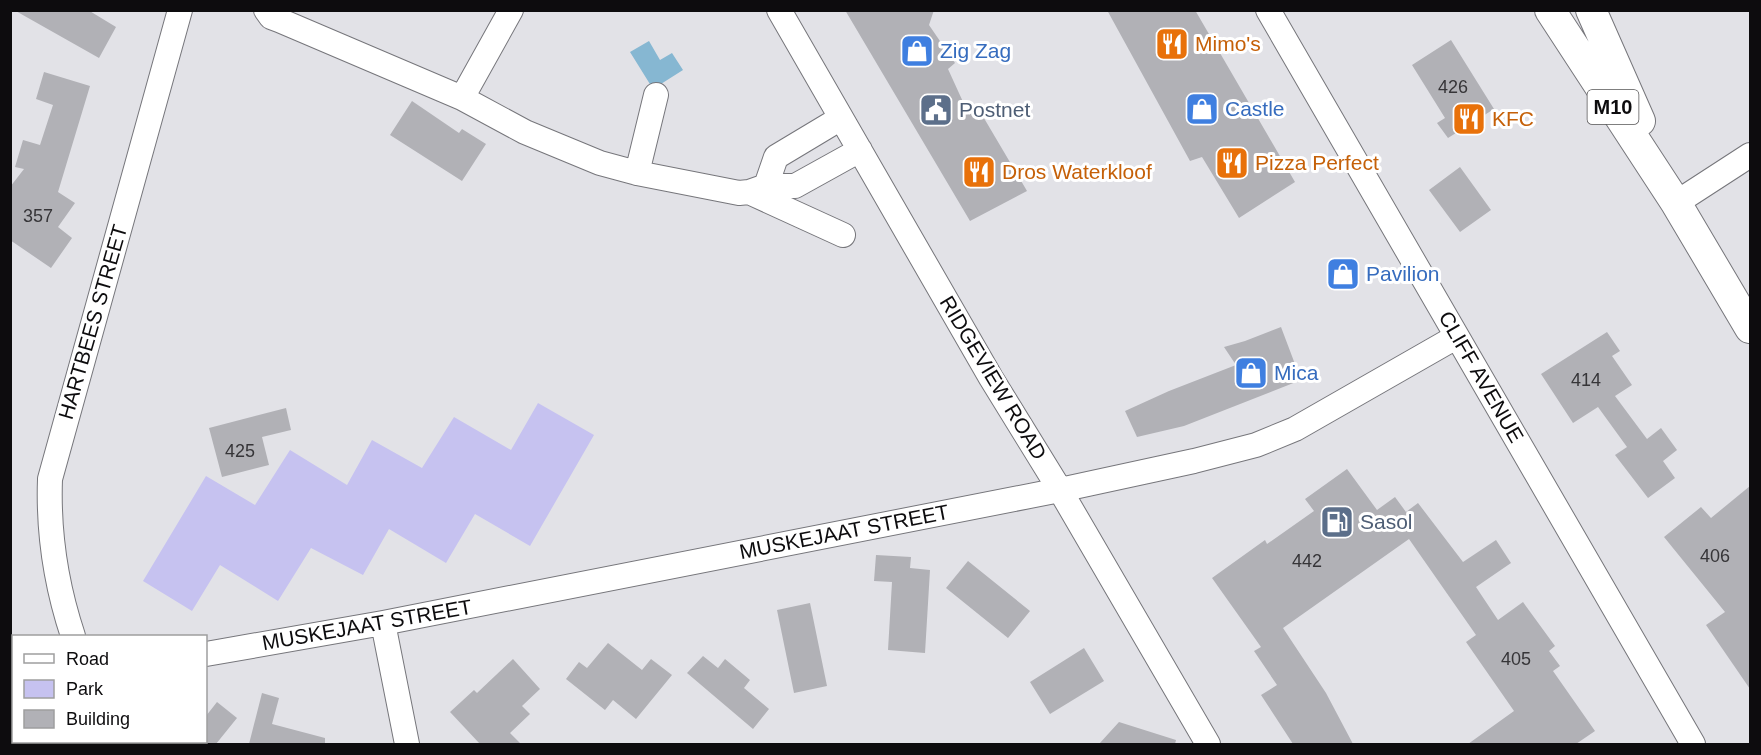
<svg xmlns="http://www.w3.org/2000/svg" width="1761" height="755" font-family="Arial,sans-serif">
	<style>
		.green { fill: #c6c2f0 }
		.water { fill: #86b7d2 }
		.building { fill: #b1b1b6 }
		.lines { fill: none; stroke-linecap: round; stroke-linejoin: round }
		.minor-casing { stroke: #76767b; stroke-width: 26 }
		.major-casing { stroke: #76767b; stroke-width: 32 }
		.minor { stroke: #fff; stroke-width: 24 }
		.major { stroke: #fff; stroke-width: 30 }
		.labels { text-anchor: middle; stroke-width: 6; stroke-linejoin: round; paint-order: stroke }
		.number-label { font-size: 18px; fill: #363538 }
		.shield { fill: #fff; stroke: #565556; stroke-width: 1.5 }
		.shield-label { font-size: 20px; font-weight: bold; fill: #0d0c0e }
		.food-label { font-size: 21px; fill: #c56008; stroke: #fff; text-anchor: start }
		.shop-label { font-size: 21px; fill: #366cbe; stroke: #fff; text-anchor: start }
		.service-label { font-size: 21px; fill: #4e5e75; stroke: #fff; text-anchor: start }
		.street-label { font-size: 21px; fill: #0d0c0e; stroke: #fff }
	</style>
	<rect width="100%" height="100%" fill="#e2e2e7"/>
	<path class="green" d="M538,403L594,435L530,546L475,514L446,563L389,529L363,575L311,548L278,601L220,565L192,611L143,581L206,476L255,505L290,450L347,485L372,440L422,468L454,417L511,450Z"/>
	<path class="water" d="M649,41L660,60L672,53L683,70L653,89L630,52Z"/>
	<path class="building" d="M14,10H88L116,27L99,58Z
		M845,10H934L929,25L955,63L948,69L969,115L978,108L1027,191L970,221Z
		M1107,10H1195L1295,182L1239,218L1202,157L1190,161Z
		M1451,40L1494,109L1448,138L1437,123L1445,118L1412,65Z
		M44,72L90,86L58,192L75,203L58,227L72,238L51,268L10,240V187L24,169L15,167L23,140L40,145L53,105L36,99Z
		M412,101L459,133L462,129L486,144L462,181L390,135Z
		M1460,167L1491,210L1460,232L1429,190Z
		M1281,327L1301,380L1184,426L1137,437L1125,411L1169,391L1236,365L1224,347L1245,341Z
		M1607,332L1620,351L1612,356L1632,385L1615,396L1647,439L1661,428L1677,450L1663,461L1675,478L1648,498L1615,455L1627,447L1598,407L1573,423L1541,374Z
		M286,408L291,430L262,437L269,465L222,477L209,428Z
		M1347,469L1377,510L1395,497L1406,512L1418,503L1463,562L1496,540L1511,563L1476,587L1498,620L1523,602L1555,646L1549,651L1560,666L1553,671L1595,731L1576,744H1468L1514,711L1466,642L1476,635L1409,539L1283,628L1326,693L1353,744H1293L1261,695L1277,685L1254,651L1261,647L1212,578L1265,540L1267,544L1314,511L1305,499Z
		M1750,486V689L1706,625L1725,612L1664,537L1701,507L1711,518Z
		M876,555L911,557L910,568L930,570L925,653L888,650L892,582L874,581Z
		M968,561L1030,611L1008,638L946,588Z
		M810,603L827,686L794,693L777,610Z
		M608,643L642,670L651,659L672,675L636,719L613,700L605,710L566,679L579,662L587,668Z
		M1084,648L1104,681L1050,714L1030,682Z
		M703,656L718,668L725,659L750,680L744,688L769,709L753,729L687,673Z
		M513,659L540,689L522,706L530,714L510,733L521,744H480L450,712L474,690L477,693Z
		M262,693L279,698L272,724L325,738V744H249Z
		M217,702L237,718L216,744H206V716Z
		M1119,722L1176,740L1175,744H1099Z"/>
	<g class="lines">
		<g class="minor-casing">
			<path id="minor" d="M266,10L271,17L279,20L462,98L525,132L600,163L637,173L739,193L749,192L766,186H795L860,150
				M779,10L991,378L1060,490L1208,744
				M1268,10L1693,744
				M462,98L511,10
				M637,173L656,95
				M766,186L776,157L841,118
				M749,192L843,235
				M1676,203L1750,155
				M383,623L407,744
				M73,636C56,585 48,534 50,479L180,10
				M206,654L383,623L1060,490L1194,461L1256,445L1295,429L1456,337
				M10,690H14"/>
		</g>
		<g class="major-casing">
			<path id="major" d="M1550,10L1676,203L1750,328
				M1591,10L1640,121"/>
		</g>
		<use href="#minor" class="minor"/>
		<use href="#major" class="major"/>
	</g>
	<defs>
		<g id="restaurant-square" transform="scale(1.725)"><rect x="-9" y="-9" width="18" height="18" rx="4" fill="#e8710a" stroke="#fff"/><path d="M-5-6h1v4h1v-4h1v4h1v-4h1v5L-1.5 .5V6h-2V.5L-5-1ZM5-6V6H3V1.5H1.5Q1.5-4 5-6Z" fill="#fff"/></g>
		<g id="shop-square" transform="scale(1.725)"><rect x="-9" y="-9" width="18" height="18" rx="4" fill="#3f7fe0" stroke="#fff"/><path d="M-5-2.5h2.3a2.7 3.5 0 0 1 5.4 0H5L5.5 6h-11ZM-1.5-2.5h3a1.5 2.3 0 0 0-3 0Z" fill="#fff"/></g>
		<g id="civic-square" transform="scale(1.725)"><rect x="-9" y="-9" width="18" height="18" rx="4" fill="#5c6f8a" stroke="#fff"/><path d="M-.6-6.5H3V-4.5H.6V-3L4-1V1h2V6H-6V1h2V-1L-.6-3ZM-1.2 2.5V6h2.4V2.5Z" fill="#fff"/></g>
		<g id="fuel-square" transform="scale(1.725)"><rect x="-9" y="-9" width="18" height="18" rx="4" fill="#5c6f8a" stroke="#fff"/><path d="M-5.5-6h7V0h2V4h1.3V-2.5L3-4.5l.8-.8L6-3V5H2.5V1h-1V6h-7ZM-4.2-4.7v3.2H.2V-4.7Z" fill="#fff"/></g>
	</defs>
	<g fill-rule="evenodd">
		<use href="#restaurant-square" x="1172" y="44"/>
		<use href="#shop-square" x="917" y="51"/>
		<use href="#shop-square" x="1202" y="109"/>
		<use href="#civic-square" x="936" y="110"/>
		<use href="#restaurant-square" x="1469" y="119"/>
		<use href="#restaurant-square" x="1232" y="163"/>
		<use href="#restaurant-square" x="979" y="172"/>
		<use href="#shop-square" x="1343" y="274"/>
		<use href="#shop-square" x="1251" y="373"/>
		<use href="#fuel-square" x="1337" y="522"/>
	</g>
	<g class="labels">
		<g class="number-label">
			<text x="1453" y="93">426</text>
			<text x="38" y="222">357</text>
			<text x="1586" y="386">414</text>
			<text x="240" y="457">425</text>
			<text x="1715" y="562">406</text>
			<text x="1307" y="567">442</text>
			<text x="1516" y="665">405</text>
		</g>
		<rect class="shield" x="1587.5" y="90" width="51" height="34" rx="4.5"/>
		<g class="shield-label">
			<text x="1613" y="114">M10</text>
		</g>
		<g class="food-label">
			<text x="1195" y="51">Mimo's</text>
			<text x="1492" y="126">KFC</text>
			<text x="1255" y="170">Pizza Perfect</text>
			<text x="1002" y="179">Dros Waterkloof</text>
		</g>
		<g class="shop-label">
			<text x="940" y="58">Zig Zag</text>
			<text x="1225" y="116">Castle</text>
			<text x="1366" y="281">Pavilion</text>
			<text x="1274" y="380">Mica</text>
		</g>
		<g class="service-label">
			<text x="959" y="117">Postnet</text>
			<text x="1360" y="529">Sasol</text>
		</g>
		<g class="street-label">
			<text transform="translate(93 322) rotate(-74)" y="7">HARTBEES STREET</text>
			<text transform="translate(1481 377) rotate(60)" y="7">CLIFF AVENUE</text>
			<text transform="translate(993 378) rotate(59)" y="7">RIDGEVIEW ROAD</text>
			<text transform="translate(844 532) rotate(-11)" y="7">MUSKEJAAT STREET</text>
			<text transform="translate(367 625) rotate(-10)" y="7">MUSKEJAAT STREET</text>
		</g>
	</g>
	<rect width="1761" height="755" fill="none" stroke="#0d0c0e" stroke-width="24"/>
	<rect x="12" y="635" width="195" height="108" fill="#ffffff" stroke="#9e9e9f" stroke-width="1.5"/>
	<rect x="24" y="654" width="30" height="9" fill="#ffffff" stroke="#9e9e9f" stroke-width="1.5"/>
	<text x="66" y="665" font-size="18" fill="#0d0c0e">Road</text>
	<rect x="24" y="680" width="30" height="18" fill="#c6c2f0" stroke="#9e9e9f" stroke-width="1.5"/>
	<text x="66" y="695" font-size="18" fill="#0d0c0e">Park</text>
	<rect x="24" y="710" width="30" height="18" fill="#b1b1b6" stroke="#9e9e9f" stroke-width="1.5"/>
	<text x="66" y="725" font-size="18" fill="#0d0c0e">Building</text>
</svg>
